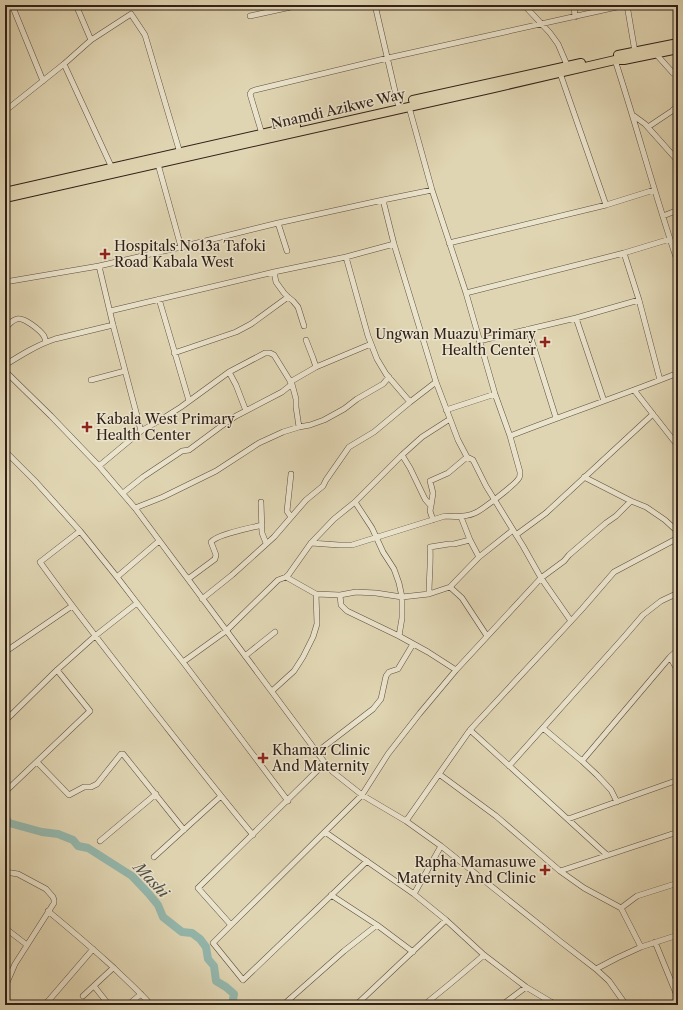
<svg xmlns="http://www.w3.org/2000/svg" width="683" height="1010" font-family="'Libre Caslon Text',serif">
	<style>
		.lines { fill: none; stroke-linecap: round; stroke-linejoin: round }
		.river { stroke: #94b8ae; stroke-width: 8 }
		.minor-casing { stroke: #5d4d3f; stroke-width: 6 }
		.highway-casing { stroke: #312019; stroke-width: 10 }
		.minor { stroke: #ebe4cd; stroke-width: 5 }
		.highway { stroke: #e0d5b2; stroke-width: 8 }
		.poi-dot { fill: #8f2418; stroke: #ebe4cd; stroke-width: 1.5 }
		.labels { text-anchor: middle; stroke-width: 3; stroke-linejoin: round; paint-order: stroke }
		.street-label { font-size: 14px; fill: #312019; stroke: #ebe4cd }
		.poi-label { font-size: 14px; fill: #312019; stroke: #ebe4cd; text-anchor: start }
		.water-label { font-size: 15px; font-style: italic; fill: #4f4e46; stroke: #ebe4cd }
	</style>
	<rect width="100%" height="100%" fill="#e0d5b2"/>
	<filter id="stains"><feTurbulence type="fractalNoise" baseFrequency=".005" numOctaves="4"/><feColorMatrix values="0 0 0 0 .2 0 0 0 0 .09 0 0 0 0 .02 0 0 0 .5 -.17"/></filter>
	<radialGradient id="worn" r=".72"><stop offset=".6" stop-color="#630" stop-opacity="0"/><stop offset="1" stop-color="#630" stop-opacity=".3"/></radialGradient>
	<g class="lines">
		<path class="river" d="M5,816L9,823L42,832L58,834L73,840L78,846L88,848L132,876L149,894L158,905L163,917L182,932L192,933L200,939L206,947L208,959L214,966L216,981L226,987L234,994L232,1005"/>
		<g class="minor-casing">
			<path id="minor" d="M12,5L43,81
				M76,5L91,40
				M375,5L398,104
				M524,5L550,33L558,44L567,65
				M574,5L575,17
				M627,5L635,52
				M250,16L300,5
				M656,54L673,73L678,76
				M615,60C637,127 655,196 678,263
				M64,64L112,168
				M560,73L606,205
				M5,111L64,64L91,40L131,14L145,35L180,153
				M634,116L645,124L678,161
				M648,127L672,111L678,105
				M262,134L250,94L252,91L255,90L388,58L626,5
				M158,164L181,247
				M5,179L9,192
				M383,200L394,244L436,382L458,440L467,457L473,460L486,486L523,546L541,578L571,621
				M663,216L678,210
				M278,223L287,251
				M449,243L606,205L654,190
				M624,253L639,300L660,380
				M346,257L368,336L377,359L386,374L410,402
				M99,266L113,325L141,431
				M274,272L276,282L284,293L288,297L293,301L298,307L304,326
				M5,282L99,266L181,247L278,223L383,200L432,190
				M466,293L624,253L670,239
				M159,299L189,401
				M110,311L274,272L346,257L394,244
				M576,318L604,401
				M5,329C8,325 12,320 17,319C24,317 40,330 44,336C45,338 45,340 46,342
				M528,329L556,418
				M306,340L313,358L316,367
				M479,341L576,318L639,300
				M174,353L236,332L251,324L288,297
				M5,365C21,355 37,345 55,339L113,325
				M5,371L51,416L99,466L135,508L325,763L333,772L362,795L406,821L441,846L561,942L596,969L609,981L626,1005
				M229,372L236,385L246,411
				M91,380L125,371
				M290,382L316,367L371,344
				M634,390L678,446
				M446,410L495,394
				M510,436C566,414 623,395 678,373
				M5,451L35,481L80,531L117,577L137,603L183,662L288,801
				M402,455L410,468L425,499L431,506L430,511L433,520
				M99,466L141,431L162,419L181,407L229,372L265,353H270L274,355L292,384L296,399V407L299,427
				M291,474L287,511L291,517
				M584,477L631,501L646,507L665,520L678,532
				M123,493L143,477L182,451L189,450L220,427L236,416L282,392L292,384
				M261,502L262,533L266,543
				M355,502L372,528L383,552L394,569L399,583L402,597V618L399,636
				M431,506L433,493L430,481L448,473L467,457
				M135,508L163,497L216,471L259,443L283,432L299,427L310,425L324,420L344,409L357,399L383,384L389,377
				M461,517L470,540L479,557
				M80,531L40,562C75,611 112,657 149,705C183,748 217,792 253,835
				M516,535L546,513L653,414
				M311,543L339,545H352L445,516C456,517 466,517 475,513C482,510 516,484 519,478C520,478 520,473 520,472L510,436L495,394L466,293L432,190L409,107
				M117,577L159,541
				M286,577L316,594L340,595L356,592L376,593L402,597L429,594L450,587L479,557L513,530
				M188,579L215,559L216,555L211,542C217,534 251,528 262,525
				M450,587L462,598L487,636
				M429,594C429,578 431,563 430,547L449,544H454L470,540
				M340,595L341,605L347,611L399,636L428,652L456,670
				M202,599L232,575L274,537L306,500L323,486L326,480L349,447L374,432L410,402L436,382
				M5,652L72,606
				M245,656L275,632
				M670,657L678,671
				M183,662L226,631L278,580L286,577L289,574L311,543L334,519L355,502L402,455L422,437L450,419
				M272,691L294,671L303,657L313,637L317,624L316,594
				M5,721L57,670L95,636L137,603
				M543,728L582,761L597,775L611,790L617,802
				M470,730L607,855
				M317,752L373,709L381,699L386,676L389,672L398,669L413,644
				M582,761L670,657L678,650
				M37,762L68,794L69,795L84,787H91L97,784L121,754H123L184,830
				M509,766L625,636L643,615L661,601L678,593
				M439,774L496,816L560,871L584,888L621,908L641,947
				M5,792L90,711L57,670
				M568,819L678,780
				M406,821L439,774L470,730L571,621L582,609L614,572L678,538
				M325,832L414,894L446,920L484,955L526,987L551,1002L558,1005
				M100,841L156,794
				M154,857L221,796
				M367,861L243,980L213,943L231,925L362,795L388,754L420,713L456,670L541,578L564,561L569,555L606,523L616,516L631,501
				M560,871L678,832
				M5,872L18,874L46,889L53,897L54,900V903L15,964L5,987
				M414,894L441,846
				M331,895L377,925L413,952
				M621,908L637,896L678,883
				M48,911C71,930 92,948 114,968C126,980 140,992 151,1005
				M231,925L198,888L325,763
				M5,928L27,945
				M655,942L678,998
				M596,969L617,958L641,947L678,935
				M94,986L109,1005
				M83,996L113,968
				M44,1005L50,999L93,949
				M128,1005L141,994
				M283,1005L344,951L377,925
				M356,1005L446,920
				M424,1005L451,983L484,955
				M502,1005L526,987"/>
		</g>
		<g class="highway-casing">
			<path id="highway" d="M618,55L678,43
				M413,100L581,63
				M5,192L296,126
				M5,198L409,107L494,88L615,60H624L678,49"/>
		</g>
		<use href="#minor" class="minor"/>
		<use href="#highway" class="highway"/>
	</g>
	<g class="poi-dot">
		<path d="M103 248h4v4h4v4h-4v4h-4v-4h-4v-4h4z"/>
		<path d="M543 336h4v4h4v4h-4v4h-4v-4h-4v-4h4z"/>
		<path d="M85 421h4v4h4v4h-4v4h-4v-4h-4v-4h4z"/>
		<path d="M261 752h4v4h4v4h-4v4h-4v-4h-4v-4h4z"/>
		<path d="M543 864h4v4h4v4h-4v4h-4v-4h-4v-4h4z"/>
	</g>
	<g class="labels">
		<g class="street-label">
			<text transform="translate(338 109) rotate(-13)" y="5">Nnamdi Azikwe Way</text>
		</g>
		<g class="poi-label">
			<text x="114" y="251">Hospitals No13a Tafoki<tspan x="114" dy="16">Road Kabala West</tspan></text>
			<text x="536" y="339" text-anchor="end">Ungwan Muazu Primary<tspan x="536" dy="16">Health Center</tspan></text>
			<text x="96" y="424">Kabala West Primary<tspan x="96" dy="16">Health Center</tspan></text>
			<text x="272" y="755">Khamaz Clinic<tspan x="272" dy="16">And Maternity</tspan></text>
			<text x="536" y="867" text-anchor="end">Rapha Mamasuwe<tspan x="536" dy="16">Maternity And Clinic</tspan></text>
		</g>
		<g class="water-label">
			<text transform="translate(151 880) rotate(46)" y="5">Mashi</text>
		</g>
	</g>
	<rect width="683" height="1010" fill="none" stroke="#e0d5b2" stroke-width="20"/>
	<rect x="6" y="6" width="671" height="998" fill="none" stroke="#312019" stroke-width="2"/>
	<rect x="10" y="10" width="663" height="990" fill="none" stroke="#312019"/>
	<rect width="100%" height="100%" filter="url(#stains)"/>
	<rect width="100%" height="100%" fill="url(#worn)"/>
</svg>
